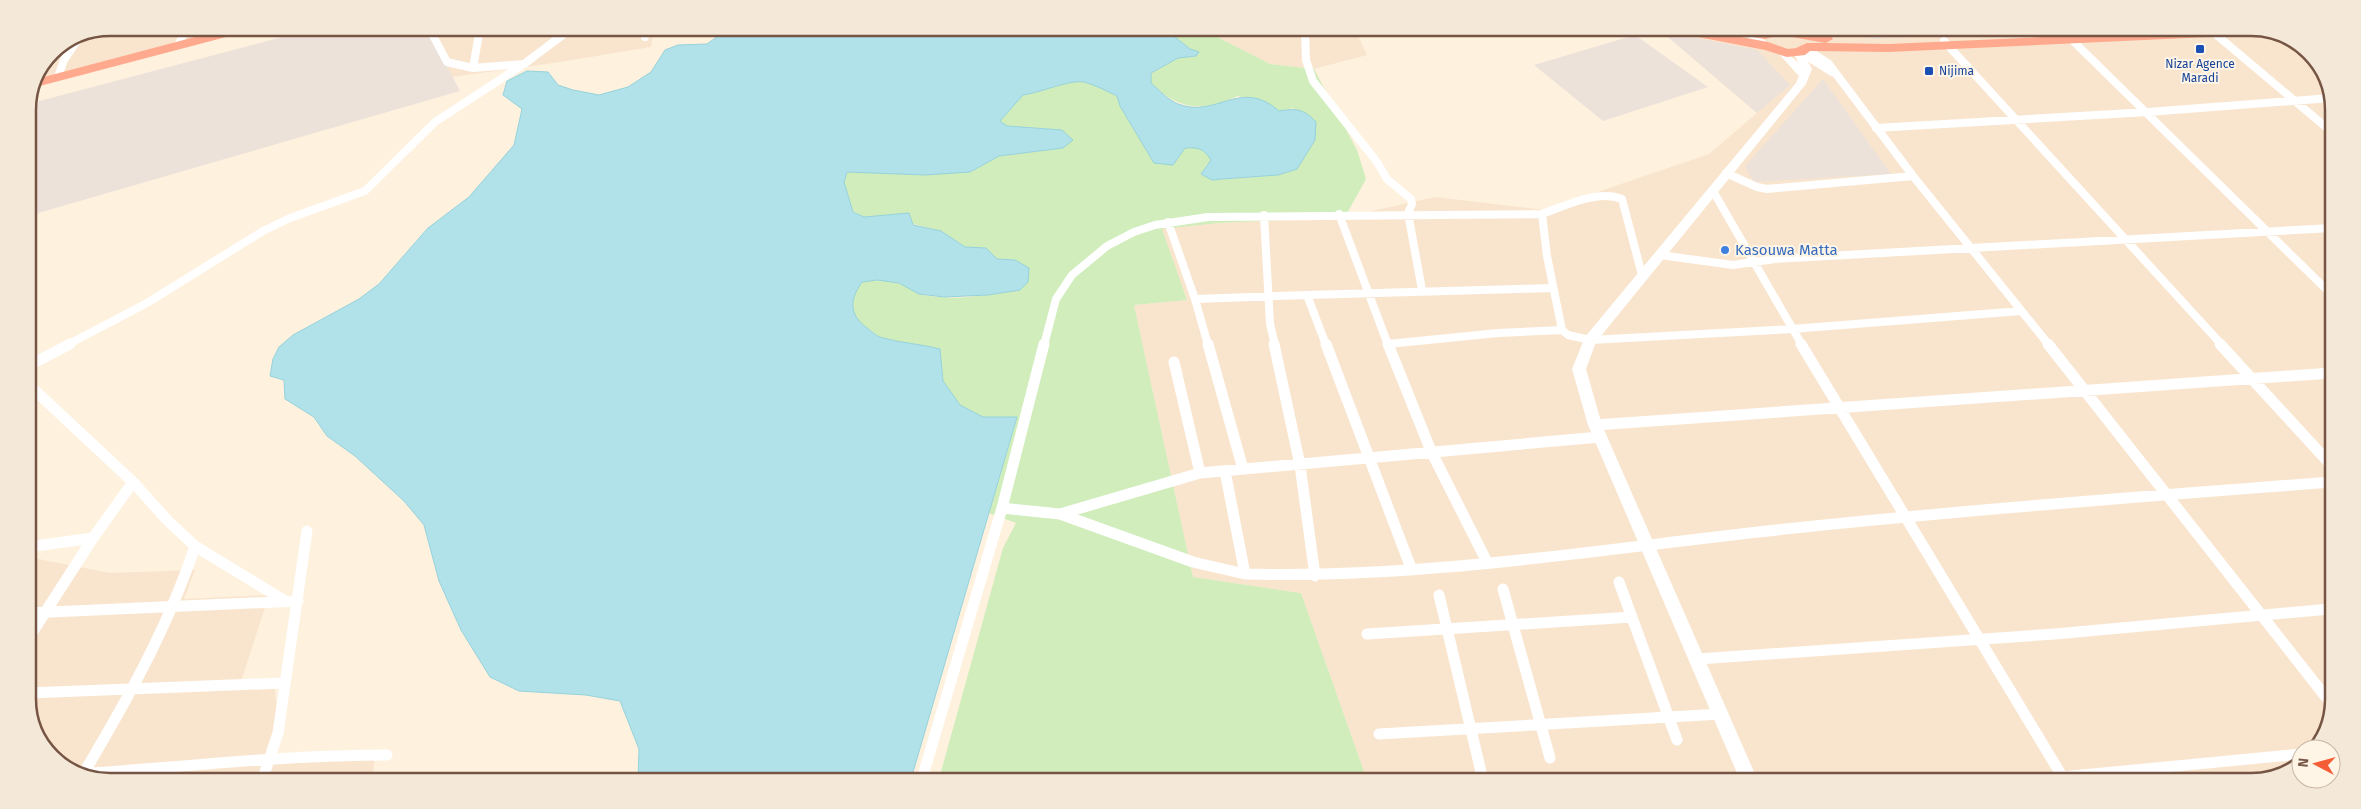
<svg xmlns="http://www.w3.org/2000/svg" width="2361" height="809" font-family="'Fira Sans',sans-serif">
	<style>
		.residential { fill: #f9e5ce }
		.industrial { fill: #ece2da }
		.green { fill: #d0edbb }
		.water { fill: #b1e2e9; stroke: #96d2dc }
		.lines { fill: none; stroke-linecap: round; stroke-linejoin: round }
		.street-far1 { stroke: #fff; stroke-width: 8 }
		.street { stroke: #fff; stroke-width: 11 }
		.secondary { fill: #fff; fill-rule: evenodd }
		.highway { fill: #ffaa8e; fill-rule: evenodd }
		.transit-dot { fill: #1a4fb4; stroke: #fff5e6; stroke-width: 2 }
		.shop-dot { fill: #3f7fe0; stroke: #fff5e6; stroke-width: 2 }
		.labels { text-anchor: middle; stroke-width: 4; stroke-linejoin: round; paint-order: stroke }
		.far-transit-label { font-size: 12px; fill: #164399; stroke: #fff5e6 }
		.shop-label { font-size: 15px; fill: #366cbe; stroke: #fff5e6; text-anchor: start }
		.rim { fill: none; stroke: #765544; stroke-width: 2.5 }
	</style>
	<rect width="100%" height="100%" fill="#fef1de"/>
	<path class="residential" d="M110,28H240L38,81L52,51Z
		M422,28L679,29L653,32L651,47L554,63L444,78Z
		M1204,30H1355L1367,55L1314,69L1270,64Z
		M1661,31L2277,32L2316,60L2333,104L2329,725L2312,749H2301V765L2251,781L1367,780L1301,593L1193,577L1134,305L1187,300L1161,229L1219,223L1345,217L1435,197L1545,210L1709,154L1757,113Z
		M28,557L110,573L195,570L184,599L269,595L240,685H274L281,737L270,763L375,752L373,778L84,777L45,749L28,705Z"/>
	<path class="industrial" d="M317,28H427L460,91L28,216V104Z
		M1661,31L1757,50L1790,85L1757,113Z
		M1826,31H2037L2038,32L1874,39Z
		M1635,35L1708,87L1603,121L1534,65Z
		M1823,79L1891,174L1754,182L1745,166Z"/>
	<path class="green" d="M1166,30H1204L1270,64L1314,69L1357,150L1366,179L1345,217L1219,223L1162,229L1187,300L1134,305L1193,577L1301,593L1367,780L939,779L1003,548L1016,523L989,513L1017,417H983L960,405L943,381L940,349C921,344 901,343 883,338C877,337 871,331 867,328C847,313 850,300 862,282C874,280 887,279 900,284C907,286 913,292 920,294C952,302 988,295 1020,290L1015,260L997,259L986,248L965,247L941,231L882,216L864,217L853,211L844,182L847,171L970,172L999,156L1063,148L1062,130L1006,126L1000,121L1023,95C1040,94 1070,78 1084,82C1096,85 1107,91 1117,96L1120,106L1154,163C1166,157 1190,140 1204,150C1207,152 1209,157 1211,160L1205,167L1212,180L1278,175L1297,169L1294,108L1279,111L1238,96C1202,112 1179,111 1150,82L1151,73L1178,58L1196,56L1190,49Z"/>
	<path class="water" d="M728,29L1166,30L1190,49L1199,52L1196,56L1178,58L1151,73V83C1159,90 1168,100 1178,104C1217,119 1240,77 1279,111C1296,108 1304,109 1316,122L1315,140L1297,169L1278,175L1222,179L1212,180L1201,174L1211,160C1204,149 1199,147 1185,148L1173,165L1154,163L1120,106L1117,96C1107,91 1095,85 1084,82C1071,79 1039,93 1023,95L1000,121L1007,126L1062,130L1073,140L1063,148L999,156L970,172L925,175L847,172L844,182L853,212L864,217L909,213L913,225L941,231L965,247L986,248L997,259L1015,260L1029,268L1028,282L1020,290L988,295L944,297L919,294L899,283L877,280L862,282C850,299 848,314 867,328C871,331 877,337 883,338C901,343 921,344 940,349L943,381L960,405L983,417H1017L911,779L638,778L639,749L620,701L586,695L519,691L490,677L461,630L439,581L424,525L404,501L355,456L327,436L314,417L285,399L284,380L270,376L273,359L279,347L293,335L359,299L379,284L428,228L469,197L514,145L522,109L503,95L507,81L527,71L548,72L558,85L573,90L599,95L628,87L651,72L665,50L678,45L707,44Z"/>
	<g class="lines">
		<path class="street-far1" d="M429,28L447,62L473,68L480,28
			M1305,30L1306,60L1313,81L1377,162L1387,179L1411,199L1412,204L1408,213L1422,290
			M2046,31L2056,40
			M2213,32L2333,133
			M2067,35L2332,295
			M645,37L646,29
			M1944,41L2222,345
			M178,45L187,28
			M1806,49L1828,63L1913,176L2049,345
			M1802,53L1832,72
			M473,68L524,64L572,28
			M58,77L64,60L77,41
			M1876,128L2148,112L2331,98
			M1726,173L1757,187L1767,189L1913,176
			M1713,191L1802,345
			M1339,214L1388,345
			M1542,214C1565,206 1598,189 1622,199L1642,275
			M1264,215L1270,324L1275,345
			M1168,222L1195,299L1208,345
			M1660,255L1733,265L1775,259L2332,228
			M1307,295L1552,288
			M1195,299L1307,295L1326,345
			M1388,344L1498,333L1562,330
			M67,345L147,303L263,231L290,218L365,191L435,122L524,64
			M1044,345L1056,299L1072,275L1107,246L1134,232L1155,225L1208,217L1542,214L1547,256L1562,330L1568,335L1590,340L1792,329L2021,311"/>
		<path class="street" d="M1208,344L1243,469
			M1274,344L1300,465L1315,576
			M1326,344L1411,568
			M1388,344L1431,451L1487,562
			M1801,344L2065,781
			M2048,344L2329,701
			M2220,344L2331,465
			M1174,362L1200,473
			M28,366L70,344
			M28,384L133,482L168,521L195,546C168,628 126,702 82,776
			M1595,425L2332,373
			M1225,471L1245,574C1414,579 1590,551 1758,532C1949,511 2140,497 2331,482
			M1002,508L1060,514L1193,562L1245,574
			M1060,514L1200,473L1600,437
			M195,546L285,601
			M28,547L93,538
			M1619,582L1677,740
			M1503,589L1550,758
			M1439,595L1482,776
			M28,613L298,601
			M1367,634L1632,617
			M28,639L93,538L133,482
			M1698,659L2055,634L2330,609
			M28,693L284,683
			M1379,734L1721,714
			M79,774C182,767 284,755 387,755
			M263,778L278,733L307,531
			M922,779L1002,508L1044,344
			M2020,781L2301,754"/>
		<path class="secondary" d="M1739,31H1751L1773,46L1768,49L1764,48Z
			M1768,31H1779L1774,34Z
			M1782,49L1799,63L1793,53L1798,50L1802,51L1812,69L1806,84L1596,342L1586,369L1602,425L1758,781L1740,780L1588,425L1572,369L1585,337L1796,83L1799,76L1777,52Z"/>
		<path class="highway" d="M229,28H251L249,31L36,87L40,78Z
			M1681,31H1708L1768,42L1788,49L1796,48L1807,43H1825L1781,35L1765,39L1740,35L1738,32L1803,31L1831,36L1833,39L1826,43L1889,44L2152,32H2237L2230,36L1889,52L1810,51L1805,55L1787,57L1765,50L1688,35Z"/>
	</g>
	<g class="transit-dot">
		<rect x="2195" y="44" width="10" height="10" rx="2.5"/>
		<rect x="1924" y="66" width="10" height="10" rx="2.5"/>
	</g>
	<circle class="shop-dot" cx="1725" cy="250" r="5"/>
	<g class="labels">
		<g class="far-transit-label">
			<text x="2200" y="68">Nizar Agence<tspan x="2200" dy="14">Maradi</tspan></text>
			<text x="1939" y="75" text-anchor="start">Nijima</text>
		</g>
		<g class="shop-label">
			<text x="1735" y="255">Kasouwa Matta</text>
		</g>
	</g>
	<path d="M0 0H2361V809H0ZM110 36H2251A74 74 0 0 1 2325 110V699A74 74 0 0 1 2251 773H110A74 74 0 0 1 36 699V110A74 74 0 0 1 110 36Z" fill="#f4e8d9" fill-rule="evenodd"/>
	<path class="rim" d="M110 36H2251A74 74 0 0 1 2325 110V699A74 74 0 0 1 2251 773H110A74 74 0 0 1 36 699V110A74 74 0 0 1 110 36Z"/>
	<g transform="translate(2316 764) rotate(276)"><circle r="24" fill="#fff5e6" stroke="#c8b5a5"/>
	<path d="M0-4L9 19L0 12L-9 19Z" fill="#f55d36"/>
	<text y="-8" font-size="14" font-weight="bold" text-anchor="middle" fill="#765544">N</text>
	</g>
</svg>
